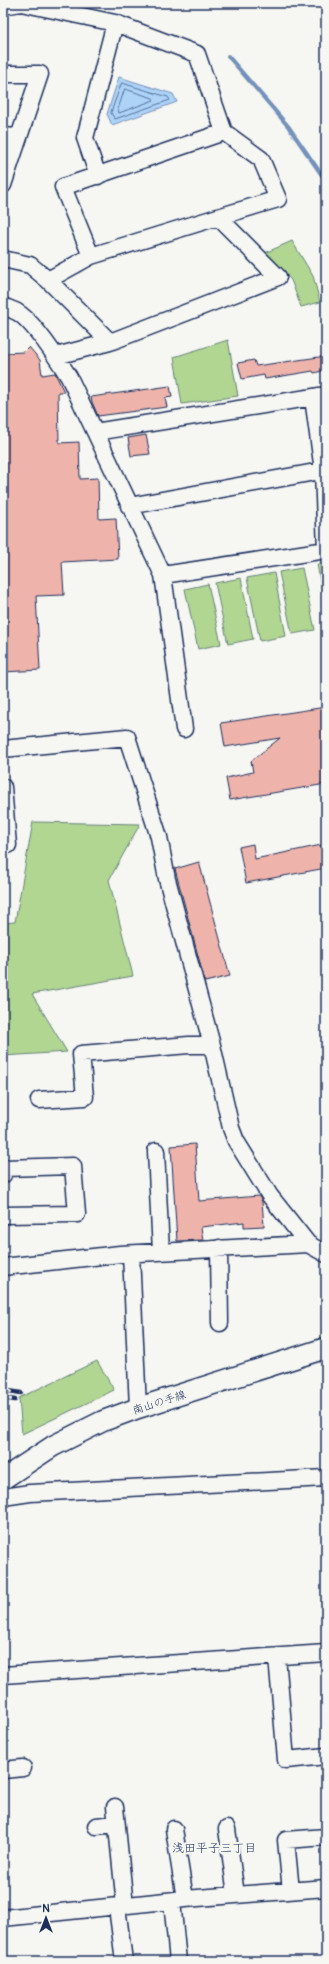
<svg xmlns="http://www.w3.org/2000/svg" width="329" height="1964" font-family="Pangolin,'Klee One',sans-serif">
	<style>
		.green { fill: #b0d692; stroke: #668278 }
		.water { fill: #add3f7; stroke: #7391ba }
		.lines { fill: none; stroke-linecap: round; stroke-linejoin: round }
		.shore { stroke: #55719b; stroke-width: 1 }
		.stream { stroke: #7391ba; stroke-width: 4 }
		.building { fill: #eeb4ab; stroke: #1b2f5e }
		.minor-casing { stroke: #1b2f5e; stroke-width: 19 }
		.tertiary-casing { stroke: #1b2f5e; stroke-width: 23 }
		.minor { stroke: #f6f6f2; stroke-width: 16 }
		.tertiary { stroke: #f6f6f2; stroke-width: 20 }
		.rail-casing { stroke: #1b2f5e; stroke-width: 4.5 }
		.rail { stroke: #f6f6f2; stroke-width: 3; stroke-dasharray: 9; stroke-linecap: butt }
		.labels { text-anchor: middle; stroke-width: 4; stroke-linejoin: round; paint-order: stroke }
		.street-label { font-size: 11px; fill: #1b2f5e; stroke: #f6f6f2 }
		.neighbourhood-label { font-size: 12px; fill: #1b2f5e; stroke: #f6f6f2 }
	</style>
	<rect width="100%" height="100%" fill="#f6f6f2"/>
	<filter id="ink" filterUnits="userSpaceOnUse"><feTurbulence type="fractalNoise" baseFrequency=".025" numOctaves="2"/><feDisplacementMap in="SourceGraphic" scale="8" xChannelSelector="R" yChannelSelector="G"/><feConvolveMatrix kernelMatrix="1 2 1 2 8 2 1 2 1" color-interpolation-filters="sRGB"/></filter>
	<g filter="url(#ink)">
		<path class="green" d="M292,241L313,276L320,302L301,307L291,280L265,253Z
			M228,340L238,396L182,404L174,357Z
			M326,562V613L317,564Z
			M302,568L315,630L292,634L279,572Z
			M274,573L286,636L260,641L247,578Z
			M241,578L253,639L228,644L215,583Z
			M208,584L221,644L198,649L185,589Z
			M33,822L140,824L109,880L133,976L32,994L67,1052L3,1056V923L15,922Z
			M97,1361L114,1390L22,1434L19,1398Z"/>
		<path class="water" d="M119,77L173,94L177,102L112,125L107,114Z"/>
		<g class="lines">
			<path class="shore" d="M122,83L168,97L170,100L115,119L111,113Z
				M125,89L153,98L154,100L119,113L118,110Z"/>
			<path class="stream" d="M228,56L288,126L326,181"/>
		</g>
		<path class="building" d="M29,347L40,360L42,375L55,373L64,392H58L59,443L79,442L80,479L98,478L99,519L116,518L118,559L62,562L64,595L36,596L40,670L3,672V353L24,352Z
			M326,356V370L314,373L313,371L265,379L264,375L242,379L238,363L254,360L256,366Z
			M170,386L172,397L165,398L167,407L98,416L92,402L91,397Z
			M146,435L150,454L131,456L128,438Z
			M326,707V784L230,800L226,778L253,772L251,761L280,738L225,747L221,723Z
			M253,844L255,859L326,844V868L246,883L239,847Z
			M199,862L230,976L205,982L175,869Z
			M195,1144L199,1201L259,1196L262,1202L264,1226L244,1227V1222L201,1227L203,1240L177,1241L171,1146Z"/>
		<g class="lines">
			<g class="minor-casing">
				<path id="minor" d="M3,6L21,3L115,23
					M3,74H40L3,185
					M3,136L18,137
					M98,176L85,138L115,23L197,54L224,132
					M91,256L63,187L224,132L261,159L278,199L218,217
					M3,259L30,265L48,280
					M3,306C8,308 13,310 17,312C33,321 59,361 69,377L163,575L184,729
					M56,356L110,342L278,277L218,217L91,256L48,280L110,342
					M313,398L323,471L326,550
					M95,432L326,395
					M129,506L326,470
					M163,575L326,550
					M3,749L127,737L159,837L167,879L212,1045L231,1128L236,1141L270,1196L308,1244L326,1254
					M3,787L8,845L3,846
					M39,1100L85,1097L81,1054L189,1045H212
					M156,1151L161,1252
					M3,1175L4,1168L73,1166L77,1214L3,1215
					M219,1248L220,1323
					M131,1254L138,1408
					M3,1267L120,1254L308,1244
					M3,1497L30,1493L326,1478
					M277,1657L286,1760L326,1756
					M3,1675L326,1653
					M3,1770L23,1768
					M115,1807L125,1906
					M96,1826L116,1824
					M174,1829L185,1899
					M227,1829L236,1895
					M291,1891L286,1840L326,1837
					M172,1901L178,1961
					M117,1907L124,1961
					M3,1918L185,1899L326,1888"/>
			</g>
			<g class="tertiary-casing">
				<path id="tertiary" d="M3,1479L53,1446L103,1421L138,1408L326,1348"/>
			</g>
			<use href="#minor" class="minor"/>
			<use href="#tertiary" class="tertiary"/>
			<g class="rail-casing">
				<path id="rail" d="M3,1390L21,1393
					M3,1398L15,1400"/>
			</g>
			<use href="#rail" class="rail"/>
		</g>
	</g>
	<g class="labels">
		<g class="street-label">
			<text transform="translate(159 1402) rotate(-18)" y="4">南山の手線</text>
		</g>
		<g class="neighbourhood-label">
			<text x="214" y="1852">浅田平子三丁目</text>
		</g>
	</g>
	<rect width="329" height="1964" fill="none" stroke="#f6f6f2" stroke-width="16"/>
	<rect x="8" y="8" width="313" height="1948" fill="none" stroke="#1b2f5e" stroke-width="1.5" filter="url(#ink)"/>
	<g transform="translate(46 1918)" stroke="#f6f6f2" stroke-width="3" paint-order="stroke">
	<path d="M0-3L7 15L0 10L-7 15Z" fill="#1b2f5e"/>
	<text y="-6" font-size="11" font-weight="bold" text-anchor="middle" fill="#1b2f5e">N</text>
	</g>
</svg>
